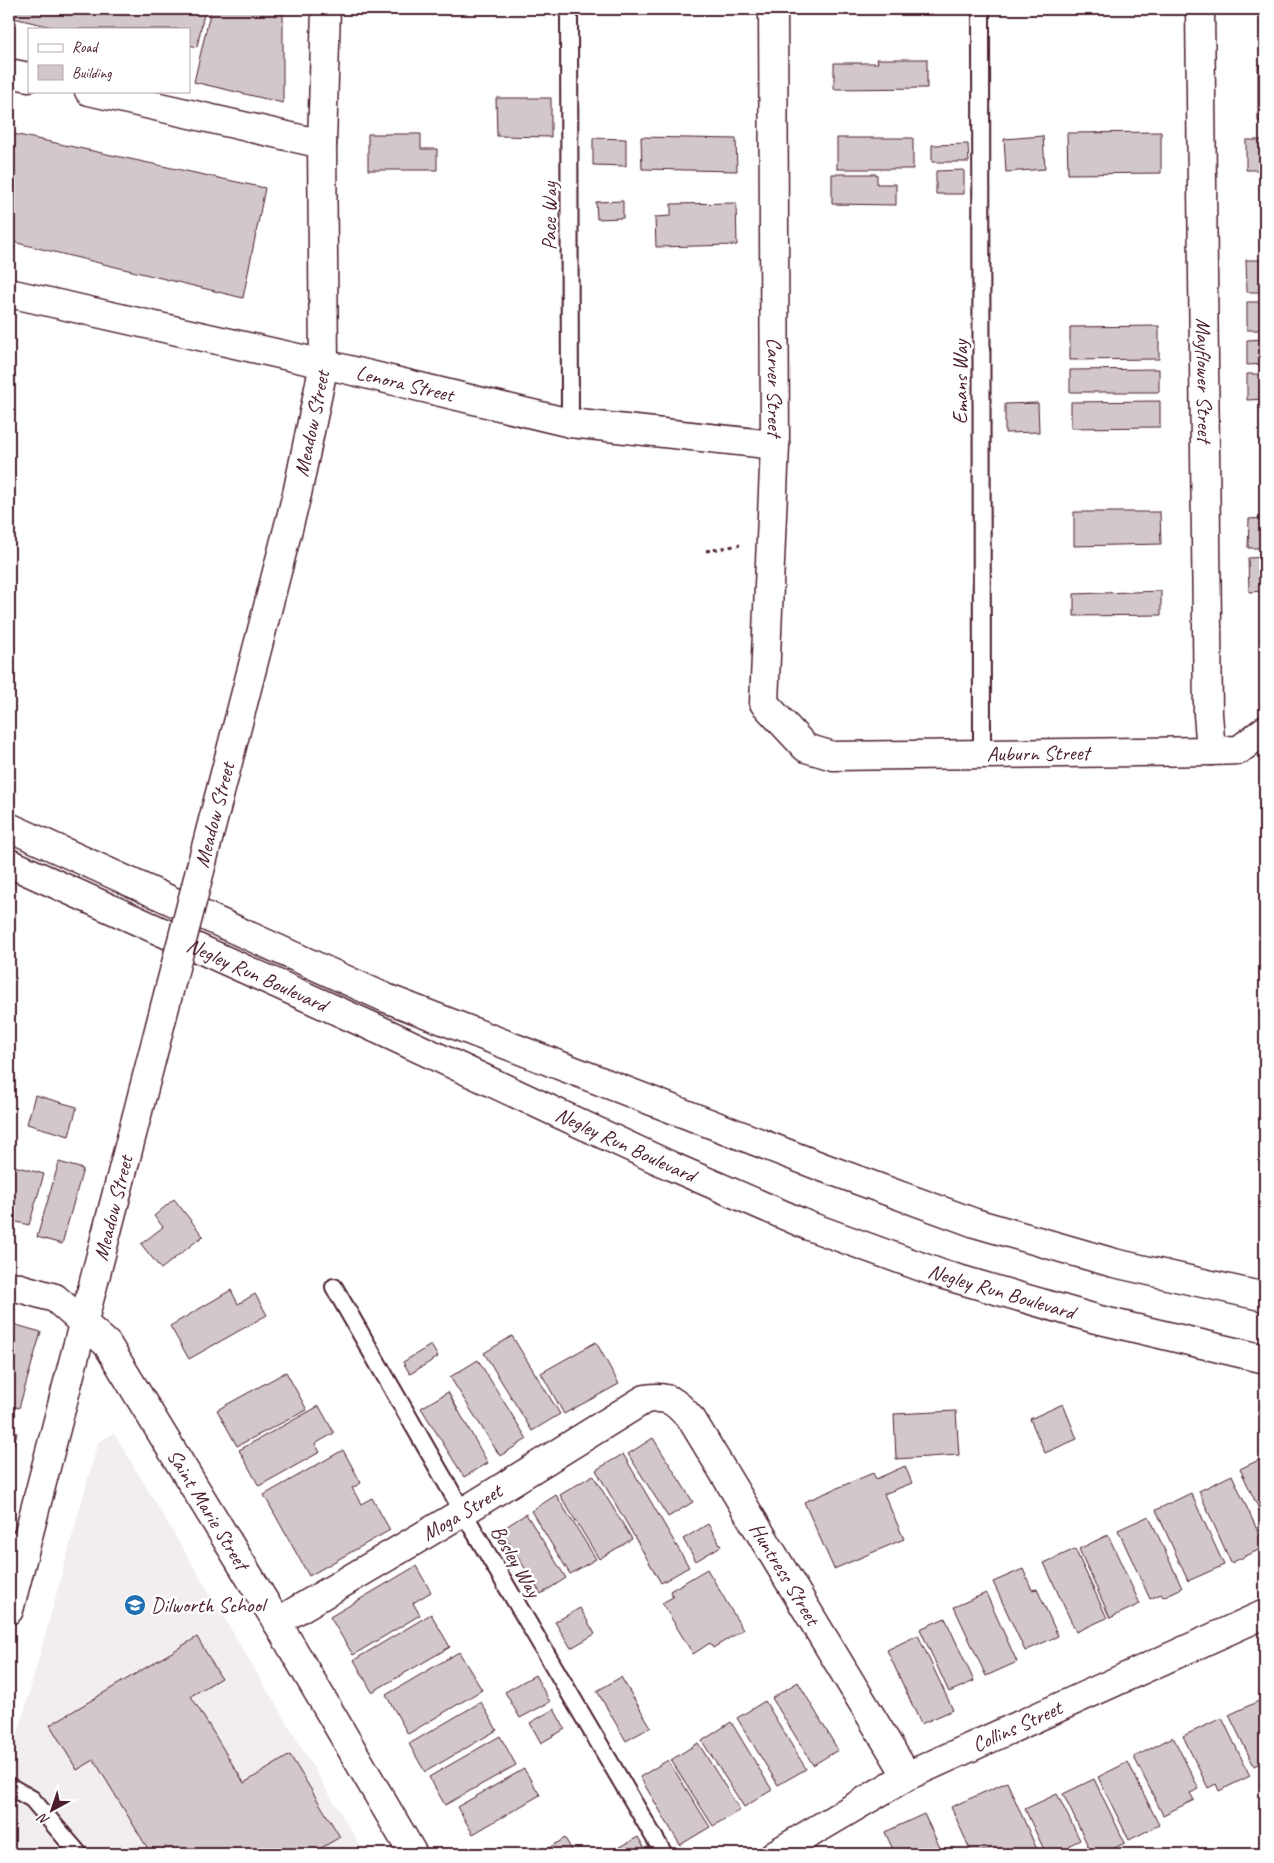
<svg xmlns="http://www.w3.org/2000/svg" width="1274" height="1863" font-family="Caveat,sans-serif">
	<style>
		.built { fill: #f2eeef }
		.building { fill: #d2c7cb; stroke: #4a1f2b }
		.lines { fill: none; stroke-linecap: round; stroke-linejoin: round }
		.service-casing { stroke: #4a1f2b; stroke-width: 20 }
		.minor-casing { stroke: #4a1f2b; stroke-width: 31 }
		.tertiary-casing { stroke: #4a1f2b; stroke-width: 31 }
		.secondary-casing { stroke: #4a1f2b; stroke-width: 31 }
		.path { stroke: #4a1f2b; stroke-width: 3; stroke-dasharray: 4 4; stroke-linecap: butt }
		.service { stroke: #fff; stroke-width: 16 }
		.minor { stroke: #fff; stroke-width: 28 }
		.tertiary { stroke: #fff; stroke-width: 28 }
		.secondary { stroke: #fff; stroke-width: 28 }
		.tertiary-bridge-casing { stroke: #4a1f2b; stroke-width: 31; stroke-linecap: butt }
		.tertiary-bridge { stroke: #fff; stroke-width: 28 }
		.labels { text-anchor: middle; stroke-width: 5; stroke-linejoin: round; paint-order: stroke }
		.street-label { font-size: 21px; fill: #4a1f2b; stroke: #fff }
		.poi-label { font-size: 21px; fill: #4a1f2b; stroke: #fff; text-anchor: start }
	</style>
	<rect width="100%" height="100%" fill="#fff"/>
	<filter id="ink" filterUnits="userSpaceOnUse"><feTurbulence type="fractalNoise" baseFrequency=".02" numOctaves="2"/><feDisplacementMap in="SourceGraphic" scale="10" xChannelSelector="R" yChannelSelector="G"/><feConvolveMatrix kernelMatrix="1 2 1 2 8 2 1 2 1" color-interpolation-filters="sRGB"/></filter>
	<g filter="url(#ink)">
		<path class="built" d="M114,1433L365,1854H9V1767L98,1442Z"/>
		<path class="building" d="M9,9H205L197,47L189,45V29H60L9,17Z
			M211,9H283V103L194,82Z
			M1264,20H1265V55H1264Z
			M877,59H927V88L834,89V63H878Z
			M1258,65H1265V121H1258Z
			M496,98H551V137L497,136Z
			M1161,132V173L1068,174L1067,133Z
			M9,133L265,188L243,298L9,241Z
			M368,134H421V149H437V170H368Z
			M1043,136L1045,169L1006,172L1004,139Z
			M641,137L736,139L737,171L642,169Z
			M593,138L626,139V166L593,165Z
			M837,138H913V169H837Z
			M1246,140H1265V170H1246Z
			M968,144L969,162H932V145Z
			M964,170V194H936V171Z
			M832,174H877V184H896V205L832,204Z
			M623,201V218L597,219L596,202Z
			M736,203L737,245L656,247L655,217L671,216V204Z
			M1246,260H1265V292H1247Z
			M1247,302H1265V330H1247Z
			M1159,326V359L1070,360V327Z
			M1265,339V364L1247,365V340Z
			M1159,369V392H1070V370Z
			M1247,374H1265V399L1247,400Z
			M1160,401V427L1071,428V402Z
			M1038,403L1039,432L1005,433V404Z
			M1074,512H1160L1161,544L1074,546Z
			M1265,518V548H1248L1249,519Z
			M1265,557V591L1249,592L1248,558Z
			M1161,591V615L1074,616V594Z
			M35,1095L77,1107L69,1136L27,1124Z
			M59,1162L83,1169L62,1244L37,1237Z
			M14,1166L44,1174L29,1225L9,1220V1187Z
			M174,1199L203,1236L161,1269L141,1244L163,1227L154,1216Z
			M231,1290L238,1304L255,1294L267,1315L189,1359L170,1326Z
			M9,1323L41,1332L19,1408L9,1405Z
			M512,1336L560,1414L532,1431L484,1353Z
			M596,1342L619,1384L564,1414L541,1373Z
			M431,1345L438,1357L410,1374L403,1362Z
			M478,1360L527,1439L500,1456L450,1377Z
			M286,1372L307,1410L237,1446L217,1410Z
			M448,1392L488,1463L464,1477L421,1408Z
			M1063,1404L1077,1439L1045,1453L1030,1419Z
			M319,1406L334,1433L315,1444L320,1452L259,1486L239,1450Z
			M956,1411L959,1455L896,1459L894,1414Z
			M9,1431L17,1433L9,1461Z
			M653,1438L693,1502L668,1517L628,1454Z
			M343,1450L361,1483L352,1488L361,1504L372,1498L390,1530L309,1576L264,1495Z
			M623,1454L689,1567L661,1583L596,1470Z
			M1265,1457V1522L1240,1469Z
			M905,1466L912,1483L884,1494L904,1539L834,1569L804,1502L873,1473L876,1479Z
			M593,1475L632,1539L599,1559L560,1495Z
			M1232,1475L1265,1547L1231,1563L1199,1491Z
			M1191,1493L1224,1565L1188,1581L1156,1510Z
			M556,1495L596,1559L570,1574L531,1511Z
			M526,1514L566,1578L541,1594L501,1530Z
			M1149,1516L1182,1588L1163,1597L1161,1594L1150,1599L1118,1530Z
			M708,1524L721,1546L696,1561L683,1539Z
			M1108,1535L1140,1604L1110,1618L1079,1549Z
			M1075,1549L1107,1618L1076,1632L1044,1563Z
			M416,1566L431,1592L413,1603L420,1615L353,1655L330,1617Z
			M707,1569L743,1630L713,1648L710,1643L693,1654L662,1603L673,1597L670,1591Z
			M1023,1569L1032,1590L1037,1589L1058,1636L1025,1651L993,1582Z
			M986,1593L1017,1662L986,1676L954,1607Z
			M580,1608L595,1634L571,1648L555,1622Z
			M431,1614L450,1647L372,1692L354,1660Z
			M945,1618L974,1681L949,1692L920,1629Z
			M918,1635L953,1710L921,1724L887,1650Z
			M197,1637L221,1678L191,1696L244,1783L290,1755L340,1837L311,1854H151L94,1760L77,1770L50,1725Z
			M459,1652L482,1690L408,1734L386,1695Z
			M535,1675L550,1702L520,1718L505,1692Z
			M621,1677L651,1727L626,1741L597,1691Z
			M798,1682L838,1750L813,1765L772,1698Z
			M1265,1698V1769L1262,1762L1254,1766L1229,1715Z
			M765,1701L806,1769L778,1785L737,1718Z
			M481,1702L497,1730L425,1772L409,1744Z
			M554,1709L565,1729L541,1743L530,1723Z
			M1222,1718L1250,1776L1219,1791L1216,1784L1208,1788L1183,1736Z
			M731,1722L772,1790L744,1807L702,1741Z
			M500,1736L516,1765L445,1805L429,1777Z
			M1173,1737L1199,1789L1190,1793L1194,1800L1163,1815L1134,1757Z
			M698,1743L740,1810L713,1826L671,1760Z
			M668,1760L710,1827L680,1845L640,1777Z
			M1128,1762L1159,1825L1129,1840L1098,1777Z
			M524,1769L540,1795L473,1834L457,1807Z
			M1094,1779L1125,1843L1102,1854H1092L1063,1794Z
			M1007,1782L1039,1854H987L985,1851L972,1854L951,1807Z
			M1057,1794L1080,1840L1070,1845L1074,1854H1046L1025,1809Z
			M924,1814L943,1854H895L885,1832Z
			M638,1837L648,1854H608Z
			M565,1838L574,1854H539Z
			M866,1849L869,1854H858Z"/>
		<g class="lines">
			<g class="service-casing">
				<path id="service" d="M569,9L570,423
					M981,9L982,754
					M334,1287L463,1512L664,1854
					M9,1539L26,1544
					M9,1786L32,1799L79,1854"/>
			</g>
			<g class="minor-casing">
				<g id="minor">
					<path id="s1" d="M773,9L775,445L764,703L806,748L833,756L1211,751L1239,750L1265,730"/>
					<path id="s2" d="M1200,9L1208,714L1211,751"/>
					<path d="M9,73L29,77"/>
					<path d="M89,91L322,144"/>
					<path id="s3" d="M9,293L324,364L570,423L775,445"/>
					<path id="s4" d="M9,1285L55,1298L107,1344L277,1622L413,1854"/>
					<path id="s5" d="M277,1622L463,1512L645,1399C671,1395 675,1402 692,1420L907,1776"/>
					<path id="s6" d="M775,1854L907,1776L1265,1614"/>
				</g>
			</g>
			<g class="tertiary-casing">
				<g id="tertiary">
					<path id="s7" d="M297,494L324,364L322,144L326,9"/>
					<path d="M9,1610L120,1181"/>
				</g>
			</g>
			<g class="secondary-casing">
				<g id="secondary">
					<path d="M9,827L386,998L822,1167L975,1223L1114,1263L1265,1297"/>
					<path id="s8" d="M9,863L373,1027L671,1166L809,1226L941,1274L1096,1319L1265,1359"/>
				</g>
			</g>
			<path class="path" d="M706,551L740,545"/>
			<use href="#service" class="service"/>
			<use href="#minor" class="minor"/>
			<use href="#tertiary" class="tertiary"/>
			<use href="#secondary" class="secondary"/>
			<g class="tertiary-bridge-casing">
				<g id="tertiary-bridge">
					<path id="s9" d="M120,1181L297,494"/>
				</g>
			</g>
			<use href="#tertiary-bridge" class="tertiary-bridge"/>
		</g>
	</g>
	<defs>
		<g id="school-disc" transform="scale(1.125)"><circle r="9.5" fill="#1f6fb2" stroke="#fff"/><path d="M0-5L7-2L0 1L-7-2ZM-4 1L0 2.5L4 1V4Q0 6-4 4Z" fill="#fff"/></g>
	</defs>
	<g fill-rule="evenodd">
		<use href="#school-disc" x="135" y="1605"/>
	</g>
	<g class="labels">
		<g class="street-label">
			<text transform="translate(549 216) rotate(-90)" y="7">Pace Way</text>
			<text dy="7" stroke="none"><textPath href="#s2" startOffset="371">Mayflower Street</textPath></text>
			<text transform="translate(960 382) rotate(-90)" y="7">Emans Way</text>
			<text dy="7" stroke="none"><textPath href="#s3" startOffset="406">Lenora Street</textPath></text>
			<text dy="7" stroke="none"><textPath href="#s1" startOffset="378">Carver Street</textPath></text>
			<text dy="7" stroke="none"><textPath href="#s7" startOffset="72">Meadow Street</textPath></text>
			<text dy="7" stroke="none"><textPath href="#s1" startOffset="989">Auburn Street</textPath></text>
			<text dy="7" stroke="none"><textPath href="#s9" startOffset="378">Meadow Street</textPath></text>
			<text dy="7" stroke="none"><textPath href="#s8" startOffset="272">Negley Run Boulevard</textPath></text>
			<text dy="7" stroke="none"><textPath href="#s8" startOffset="678">Negley Run Boulevard</textPath></text>
			<text transform="translate(113 1208) rotate(-76)" y="7">Meadow Street</text>
			<text dy="7" stroke="none"><textPath href="#s8" startOffset="1082">Negley Run Boulevard</textPath></text>
			<text dy="7" stroke="none"><textPath href="#s4" startOffset="311">Saint Marie Street</textPath></text>
			<text dy="7" stroke="none"><textPath href="#s5" startOffset="215">Moga Street</textPath></text>
			<text transform="translate(516 1561) rotate(60)" y="7">Bosley Way</text>
			<text dy="7" stroke="none"><textPath href="#s5" startOffset="665">Huntress Street</textPath></text>
			<text dy="7" stroke="none"><textPath href="#s6" startOffset="274">Collins Street</textPath></text>
		</g>
		<g class="poi-label">
			<text x="151" y="1612">Dilworth School</text>
		</g>
	</g>
	<rect width="1274" height="1863" fill="none" stroke="#fff" stroke-width="30"/>
	<rect x="15" y="15" width="1244" height="1833" fill="none" stroke="#4a1f2b" stroke-width="2" filter="url(#ink)"/>
	<rect x="28" y="28" width="162" height="65" fill="#ffffff" stroke="#b7a5aa"/>
	<rect x="38" y="44" width="25" height="8" fill="#ffffff" stroke="#b7a5aa"/>
	<text x="72" y="52" font-size="15" fill="#4a1f2b">Road</text>
	<rect x="38" y="65" width="25" height="15" fill="#d2c7cb" stroke="#b7a5aa"/>
	<text x="72" y="78" font-size="15" fill="#4a1f2b">Building</text>
	<g transform="translate(52 1810) rotate(220)" stroke="#ffffff" stroke-width="4" paint-order="stroke">
	<path d="M0-4L9 19L0 12L-9 19Z" fill="#4a1f2b"/>
	<text y="-8" font-size="14" font-weight="bold" text-anchor="middle" fill="#4a1f2b">N</text>
	</g>
</svg>
